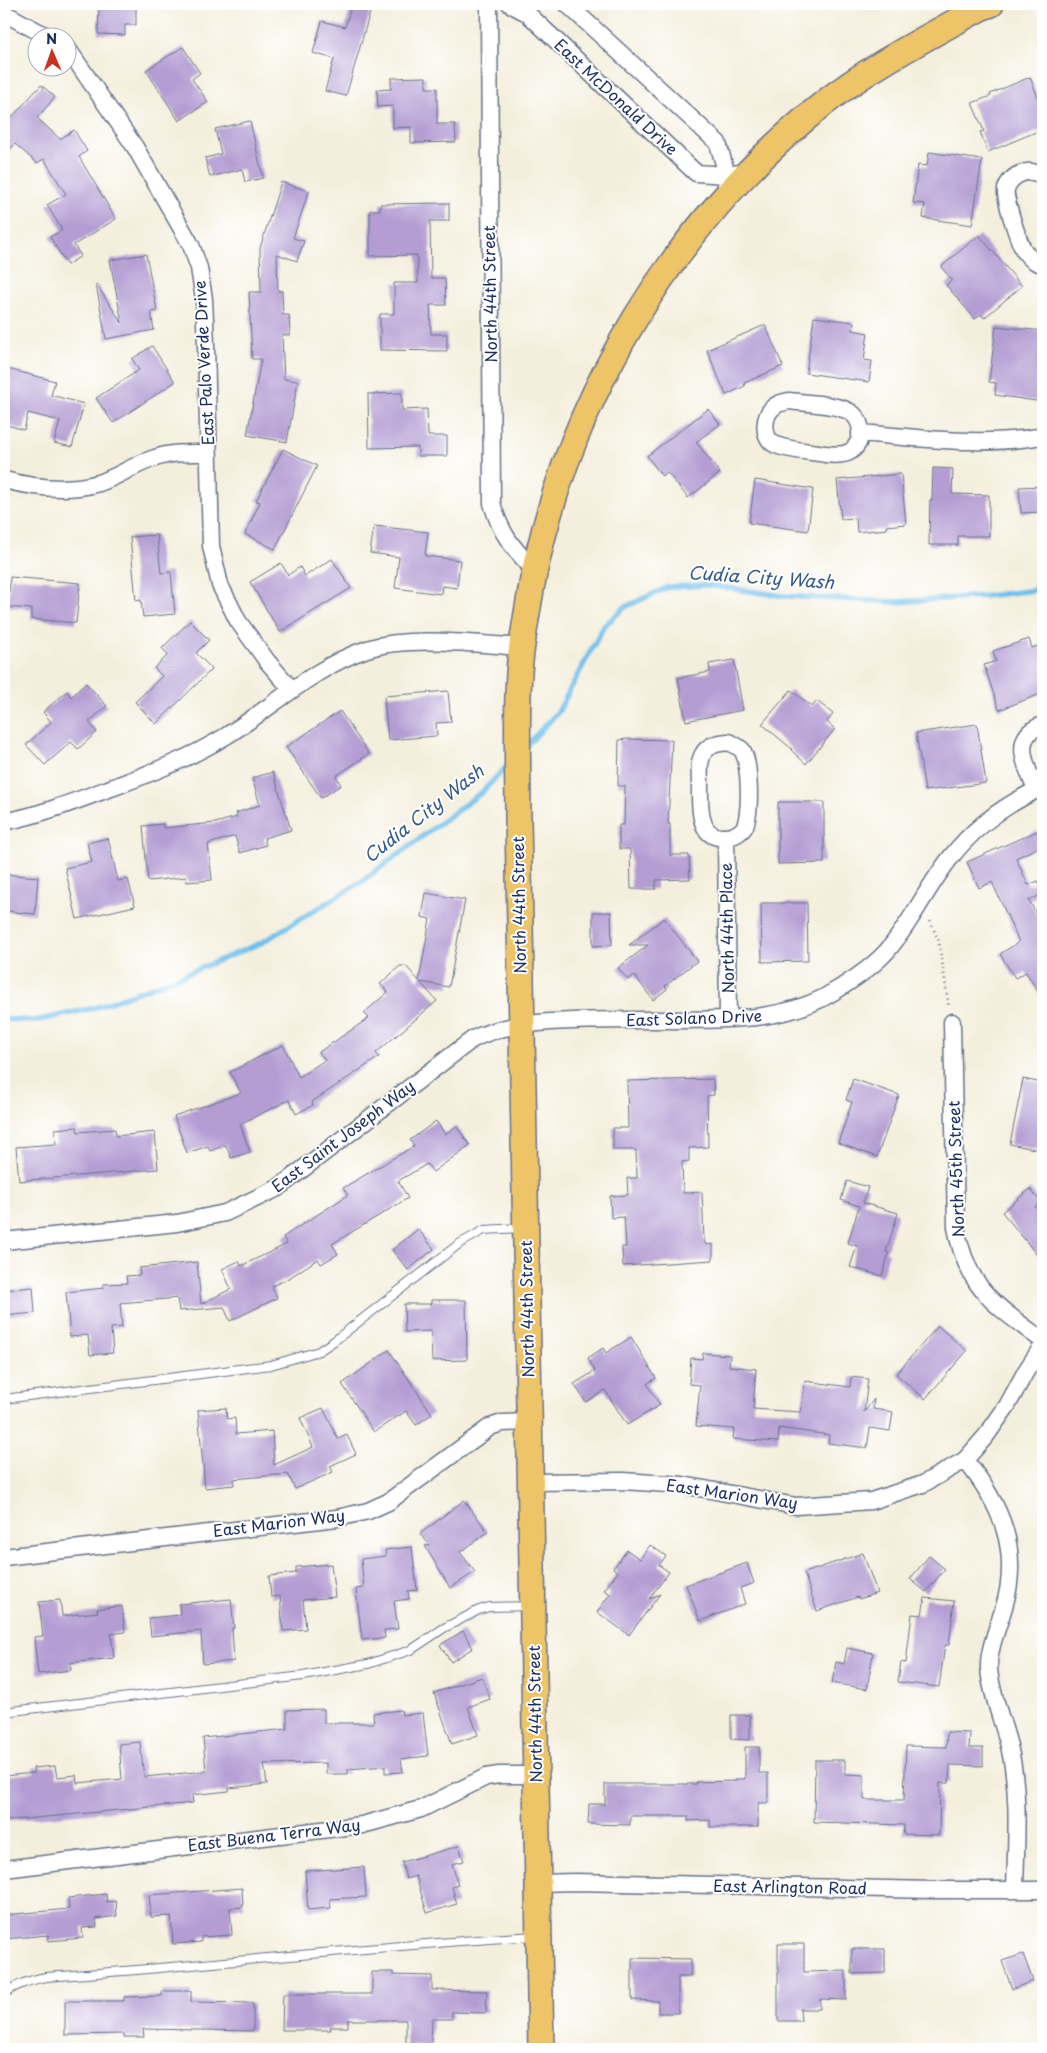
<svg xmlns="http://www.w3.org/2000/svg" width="1047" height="2053" font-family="'Playpen Sans',sans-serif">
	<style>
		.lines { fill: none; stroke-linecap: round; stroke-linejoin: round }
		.stream { stroke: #6fbfea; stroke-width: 5.5 }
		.building { fill: #b39dd3 }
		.lane-casing { stroke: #67728a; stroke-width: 10 }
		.street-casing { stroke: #67728a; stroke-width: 19 }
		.primary-casing { stroke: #67728a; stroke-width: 28 }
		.path { stroke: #67728a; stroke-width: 3; stroke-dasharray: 1 4; stroke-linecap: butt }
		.lane { stroke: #fff; stroke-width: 8 }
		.street { stroke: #fff; stroke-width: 16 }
		.primary { stroke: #eec469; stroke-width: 25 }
		.labels { text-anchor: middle; stroke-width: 4; stroke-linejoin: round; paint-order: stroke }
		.street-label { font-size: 16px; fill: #1b2f5e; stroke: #fff }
		.water-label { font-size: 18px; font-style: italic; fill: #345a88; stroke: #fff }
	</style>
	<rect width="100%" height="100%" fill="#fff"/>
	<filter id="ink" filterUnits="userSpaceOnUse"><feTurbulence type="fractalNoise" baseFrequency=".02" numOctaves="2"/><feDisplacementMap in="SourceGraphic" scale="10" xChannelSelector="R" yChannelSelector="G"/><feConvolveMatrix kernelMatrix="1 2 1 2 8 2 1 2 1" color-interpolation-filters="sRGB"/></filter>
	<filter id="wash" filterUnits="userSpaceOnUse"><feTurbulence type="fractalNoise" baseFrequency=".0096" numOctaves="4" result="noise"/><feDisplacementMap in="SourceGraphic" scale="20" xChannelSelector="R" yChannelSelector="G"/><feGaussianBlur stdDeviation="1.12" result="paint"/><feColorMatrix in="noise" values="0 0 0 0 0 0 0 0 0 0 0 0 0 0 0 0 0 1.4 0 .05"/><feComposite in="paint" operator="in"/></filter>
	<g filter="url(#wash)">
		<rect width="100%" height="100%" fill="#f4efdd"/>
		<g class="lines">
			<path class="stream" d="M525,747L558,712L604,626L625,607L668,587L708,585L784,596L896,602L986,596L1043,589
				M4,1019L34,1021L94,1008L174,979L261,943L361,882L482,792L510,763"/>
		</g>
		<g id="blocks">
			<path class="building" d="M99,4H136V25H125V35L98,34Z
				M351,7L370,12L346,96L325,91L334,59L313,53L322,21L345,27Z
				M183,47L200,73L192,79L208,102L179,121L146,70Z
				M426,77V88H437V124H455L456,142L411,143V127L393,128V106L378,107L377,90L391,89V78Z
				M1030,77L1043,110V129L988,152L980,132L984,131L972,103L991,96L990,94Z
				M41,85L55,97L37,118L60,139L74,130L87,151L79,157L116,219L74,245L81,256L67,265L50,237L62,230L47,205L66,194L44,159L37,163L15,144L4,156V126Z
				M250,121L263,178L245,182L242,169L210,177L205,158L221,154L215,129Z
				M929,152L982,160L972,225L923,218L925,204L913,203L918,165L927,166Z
				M281,182L309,191L293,238L304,241L297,261L277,254L278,291H282L283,315H289L290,335H282L284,379L298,381L287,442L247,435L261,359H252L249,292H261L260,248Z
				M449,203V221H430L431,278H445L446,305H430L431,334H447V351L380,350V314H394V283H418L417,255L370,256V210H380V204Z
				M979,235L1022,286L984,318L981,314L975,319L946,285L952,280L941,267Z
				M146,254L157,311L151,312L154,330L106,339L96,284L122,323L110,260Z
				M814,317L854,322L853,330L868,333L864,360L872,361L869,382L806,373Z
				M765,325L783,366L744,383L745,386L726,395L707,350Z
				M996,326L1043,331V402L995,395L996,383L989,382Z
				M152,346L175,382L113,423L96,398L139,370L132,359Z
				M4,368L55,381L51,395L84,404L72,447L54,443L60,421L28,413L24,430L4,424Z
				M402,393V410L427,409L428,436H447V456H418V447L369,448L368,394Z
				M708,409L720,424L696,442L720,473L688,498L667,472L662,476L647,456Z
				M283,449L317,466L275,549L245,534L260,502L256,501Z
				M933,468L953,469L952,494L989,495V536H958V545H929L930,500H932Z
				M901,474L906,524L886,526L887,529L857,532L856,518L841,519L837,480Z
				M755,480L813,489L808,531L749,523Z
				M1043,486V512L1021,513L1019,487Z
				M374,526L428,532L425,556L460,560L457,588L442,586L441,594L395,588L399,557L370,553Z
				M157,535L161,573L171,572L175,614L143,617L141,600L136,601L130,537Z
				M332,559L351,588L280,632L250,582L281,563L288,575L300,567L305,576Z
				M10,577L80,583L76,623L31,619V609L8,607Z
				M190,621L209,640L196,653L212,669L156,724L135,702L162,676L154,668L168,655L162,648Z
				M1029,639L1032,648L1043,644V693L999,710L984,665L996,661L993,651Z
				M734,660L743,710L686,721L678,678L710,672L709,664Z
				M86,683L107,706L89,722L97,732L78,749L71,742L45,765L26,745L51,722L43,712L67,691L71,697Z
				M791,690L812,707L817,701L833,714L827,722L835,729L806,764L791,750L792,749L762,724Z
				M448,691L451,722L436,723L437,736L388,740L384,696Z
				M340,711L369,754L336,776L341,785L321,798L286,747Z
				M977,724L986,783L925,791L916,733Z
				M627,739L672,740L668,824H670V855H689L690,879L656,880V889H631L630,849H619V825H624L625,786H618L619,740Z
				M273,772L291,830L264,838L266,845L240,853L235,836L208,844L212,880L187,882L186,877L148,881L143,826L163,824V828L215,823L237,817L236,813L260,805L252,778Z
				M778,802H824V863L778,864Z
				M1037,831L1043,845L1016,858L1028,885L1038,881L1043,894L1029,900L1043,927V1000L1026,972L1015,978L1000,954L1019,942L992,882L979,888L967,862Z
				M108,838L118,881L128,879L135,906L77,919L65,868L92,862L87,843Z
				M4,874L38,877L35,914L4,911Z
				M426,893L465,900L449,987L420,982L437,1001L376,1053L379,1057L312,1102L313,1105L296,1114L289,1100L240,1124L250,1152L231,1158L226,1145L210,1151L208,1146L187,1153L174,1116L241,1093L230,1072L283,1045L299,1077L325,1060L319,1052L369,1018L364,1013L388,992L380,984L400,966H406L419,981L430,919L422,917Z
				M761,903H807L808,961L762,962Z
				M593,912H611L612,945L593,946Z
				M664,918L697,961L665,986L667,989L653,1000L634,975L628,980L618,968L648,945H629Z
				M713,1079L714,1095L707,1096L708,1147L689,1148V1161L682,1162L683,1193L702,1192L704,1240L706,1245L713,1244V1260L623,1266L622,1247H626L624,1217L611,1218L610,1196L628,1195L627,1178H637L636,1150H613V1128H628L627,1081Z
				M853,1079L899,1095L877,1157L838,1143L852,1102L846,1100Z
				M1023,1079L1043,1083V1132L1039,1150L1010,1144Z
				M436,1121L445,1134L456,1126L470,1145L433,1172L427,1164L398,1181L408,1198L332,1244L338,1254L321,1264L318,1259L289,1278L272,1286L277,1298L230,1321L224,1307L179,1311L177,1298L120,1303L122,1327L111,1328L113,1353L90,1355L88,1335L70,1337L66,1292L104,1288L103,1284L127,1283L126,1276L140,1275L139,1268L197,1262L201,1304L231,1289L222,1269L239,1261L241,1266L287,1244L283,1237L348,1195L343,1188L414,1146L410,1140Z
				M77,1127L78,1132L115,1129L116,1136L155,1132L158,1169L19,1181L16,1147L56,1144L55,1129Z
				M847,1181L868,1187L863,1203L898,1213L886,1252L889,1253L882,1276L850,1267L857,1246L848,1243L859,1206L841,1200Z
				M1030,1189L1041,1202L1035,1207L1043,1217V1262L1002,1212Z
				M418,1229L434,1249L408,1270L392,1250Z
				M33,1287L35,1313L4,1316V1290Z
				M431,1300H466L467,1360L432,1361L431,1331L405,1332L404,1304H431Z
				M938,1326L967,1351L925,1399L896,1374Z
				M631,1337L656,1378L647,1384L660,1405L627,1425L605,1390L586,1402L574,1384L595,1371L588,1358L603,1348L606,1353Z
				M389,1350L432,1414L416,1425L406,1411L374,1432L342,1384Z
				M703,1353L730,1355L729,1366L756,1369L753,1409L801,1412L805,1381L850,1387L851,1377L868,1379L864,1412L874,1399L873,1409L893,1412L890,1431L870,1428L867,1448L828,1443L829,1435L779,1428L778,1442L733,1439L734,1429L696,1426L700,1385L689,1384L691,1358L702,1359Z
				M226,1408L227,1419L235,1418L236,1434L272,1431L274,1465L313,1447L300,1418L323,1408L338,1439L347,1435L356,1454L330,1466L333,1472L295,1489L288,1474L234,1479V1485L205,1488L198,1410Z
				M464,1500L488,1532L460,1552L475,1572L450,1588L425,1546L430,1545L420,1534Z
				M650,1545L666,1556L659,1565L669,1572L649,1599L660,1594L629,1635L597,1612L610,1594L604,1590L618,1572L613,1568L627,1550L640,1559Z
				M412,1547L417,1590L408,1591L409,1599L394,1601L398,1629L384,1630L385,1638L362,1640L356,1589L364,1588L361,1559L386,1556L385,1550Z
				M863,1553L877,1593L859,1599L858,1597L817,1611L804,1573Z
				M929,1556L945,1569L926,1592L910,1579Z
				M747,1563L754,1583L740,1588L745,1604L700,1621L686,1585Z
				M331,1564L335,1597L303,1600L306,1629L283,1631L280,1596L271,1597L269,1576L296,1573V1567Z
				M925,1598L954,1601L949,1645H945L939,1687L898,1682L901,1662L906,1663L912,1614L922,1615Z
				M231,1599L234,1628H232L234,1661L203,1664L201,1631L151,1636L149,1618L180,1615L179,1604Z
				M60,1600L62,1616L98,1612L97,1609L122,1606L125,1632L111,1634L114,1658L70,1663L71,1670L38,1674L34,1637L43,1636L39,1602Z
				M463,1631L473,1648L451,1662L440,1645Z
				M847,1648L873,1653L867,1689L832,1683L836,1662L844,1664Z
				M482,1677L490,1699L468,1707L478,1735L452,1744L434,1693Z
				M324,1709V1723H374L373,1713L401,1710L402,1715L423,1713L428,1756L401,1759L403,1772L385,1773V1766L348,1769V1774H326V1763L264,1764L267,1784L229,1788V1791L192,1795L193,1803L4,1821V1776L34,1773L33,1768L55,1766L57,1777L76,1775L77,1783L122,1779L119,1744L140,1742L144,1777L206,1771L203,1738L287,1729V1710Z
				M731,1715H750V1740L731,1739Z
				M947,1732L970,1733L969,1748H983V1766L950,1765L949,1783H940L939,1835L903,1834L904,1825L814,1822L815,1760H845V1774L864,1775V1800H904L906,1746L946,1747Z
				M745,1747H759V1773H768V1803H758V1827H710V1820L688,1821V1816H630V1825L588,1824L589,1804H605V1784H696V1782L736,1781V1779H745Z
				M459,1846L464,1861L452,1864L458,1885L452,1887L457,1904L427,1913L416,1876L406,1879L402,1862Z
				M364,1867L366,1897L330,1899L331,1908L308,1910L305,1871Z
				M242,1888L243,1907L230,1908L232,1935L201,1937V1942L173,1944L171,1916L151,1917L149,1895Z
				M106,1894L107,1902L116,1901L117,1916L96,1919L97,1927L82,1928L83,1938L48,1941V1935L4,1939V1915L69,1909L68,1898Z
				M778,1944H804V1972L846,1971V2000L820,1999V2009H800L801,2021H778Z
				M852,1949H885V1973L852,1974Z
				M1023,1954L1033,1981L1012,1989L1002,1961Z
				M632,1958L691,1959L690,1977H678V2013H658V2001L632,2000Z
				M372,1972H393V1975L432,1976V1990L487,1991L486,2013L452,2012V2019H432L431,2047L406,2046V2020H348V2027H330L331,2030H282L283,1994H372Z
				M162,1991H191V2002L253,2003V2031L143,2029L144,2037H124V2034L65,2035V2001H124V1997L162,1996Z"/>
		</g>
	</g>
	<g filter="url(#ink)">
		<use href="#blocks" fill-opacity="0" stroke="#67728a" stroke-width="1"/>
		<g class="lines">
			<g class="lane-casing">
				<path id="lane" d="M4,1399L271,1365L319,1351L334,1341L459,1244L484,1230L523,1228
					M4,1712L303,1676L368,1664L411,1650L444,1628L479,1610L489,1607L530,1606
					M4,1994C16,1984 30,1980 46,1977C210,1966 373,1945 536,1936"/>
			</g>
			<g class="street-casing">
				<path id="street" d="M489,4L492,503C501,535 513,548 535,571
					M510,4L527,13L696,173L727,175L749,171
					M567,4L718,143L727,175L726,185
					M4,13L50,38
					M68,49L135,147L191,245L199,268L204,299L206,345L211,546L220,585L238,621L267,661L292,690
					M1043,177C1031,166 1011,174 1006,189C1004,197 1019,244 1025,252C1030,259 1035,263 1043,264
					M789,401C804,403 843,404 853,414C864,424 863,442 851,451C844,456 833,455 825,454C809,451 791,451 776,445C761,438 763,414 775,406C778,403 785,402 789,401Z
					M860,433C921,438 983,447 1043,436
					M4,480C35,488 67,492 99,483C118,477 135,464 155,458C172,452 190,453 208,453
					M729,742C733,744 739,747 742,750C750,760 752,819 743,829C737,835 732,837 723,837C697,839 700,801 700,784C700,775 698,763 703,754C708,744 719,743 729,742Z
					M1036,790C1027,767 1009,736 1043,725
					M4,822C44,814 81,799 119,785C156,771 192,757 226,736C273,707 314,667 367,649C407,635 480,644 522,647
					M726,837L728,1019
					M952,1022L956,1227C967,1290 996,1305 1043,1341
					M4,1241L177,1223L225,1213L278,1188L473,1039C497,1027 523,1024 550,1022C595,1019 641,1020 686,1020C734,1019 779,1020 823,998C843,987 872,968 887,951C912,922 927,887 951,857C975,826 1008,803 1043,787
					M965,1460C1001,1504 1021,1550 1004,1607C999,1625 988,1649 989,1669C991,1695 1004,1724 1010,1750C1020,1796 1016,1843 1015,1889
					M530,1482L623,1481L683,1485L796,1506L871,1501L923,1484L965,1460L986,1436L1007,1406L1026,1371L1043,1345
					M4,1557L337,1518L368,1511L388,1502L490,1427L502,1423L529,1422
					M4,1869L362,1825L421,1809L486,1777L499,1775H536
					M537,1883L575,1882L932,1890H1043"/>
			</g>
			<g class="primary-casing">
				<path id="primary" d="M541,2049L518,818C518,770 516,721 519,673C521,643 527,614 532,584C569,396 673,224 823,104C871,66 927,38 980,8L991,4"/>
			</g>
			<path class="path" d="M930,921L939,942L949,1007"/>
			<use href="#lane" class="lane"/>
			<use href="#street" class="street"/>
			<use href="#primary" class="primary"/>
		</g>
	</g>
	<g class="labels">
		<g class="street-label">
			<text transform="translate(616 97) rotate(43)" y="6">East McDonald Drive</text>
			<text transform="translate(490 294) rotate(-91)" y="6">North 44th Street</text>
			<text transform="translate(204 363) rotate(-93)" y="6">East Palo Verde Drive</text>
			<text transform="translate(519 905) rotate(-91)" y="6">North 44th Street</text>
			<text transform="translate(727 928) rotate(-91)" y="6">North 44th Place</text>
			<text transform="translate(694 1018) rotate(-2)" y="6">East Solano Drive</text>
			<text transform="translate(343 1136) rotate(-37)" y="6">East Saint Joseph Way</text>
			<text transform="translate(956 1169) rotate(-92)" y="6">North 45th Street</text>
			<text transform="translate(527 1309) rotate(-91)" y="6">North 44th Street</text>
			<text transform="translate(732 1494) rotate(8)" y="6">East Marion Way</text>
			<text transform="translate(279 1523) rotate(-7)" y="6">East Marion Way</text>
			<text transform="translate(535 1714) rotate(-91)" y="6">North 44th Street</text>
			<text transform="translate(274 1835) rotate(-7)" y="6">East Buena Terra Way</text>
			<text transform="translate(790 1887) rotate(1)" y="6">East Arlington Road</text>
		</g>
		<g class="water-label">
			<text transform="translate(761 578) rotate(4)" y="6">Cudia City Wash</text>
			<text transform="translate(424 814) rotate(-38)" y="6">Cudia City Wash</text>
		</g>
	</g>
	<rect width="1047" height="2053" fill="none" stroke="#fff" stroke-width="20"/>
	<g transform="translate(52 52) rotate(358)"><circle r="24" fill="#ffffff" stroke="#a4acbf"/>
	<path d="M0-4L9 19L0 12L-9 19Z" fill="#c8321e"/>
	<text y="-8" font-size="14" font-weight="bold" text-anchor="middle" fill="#1b2f5e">N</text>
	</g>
</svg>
